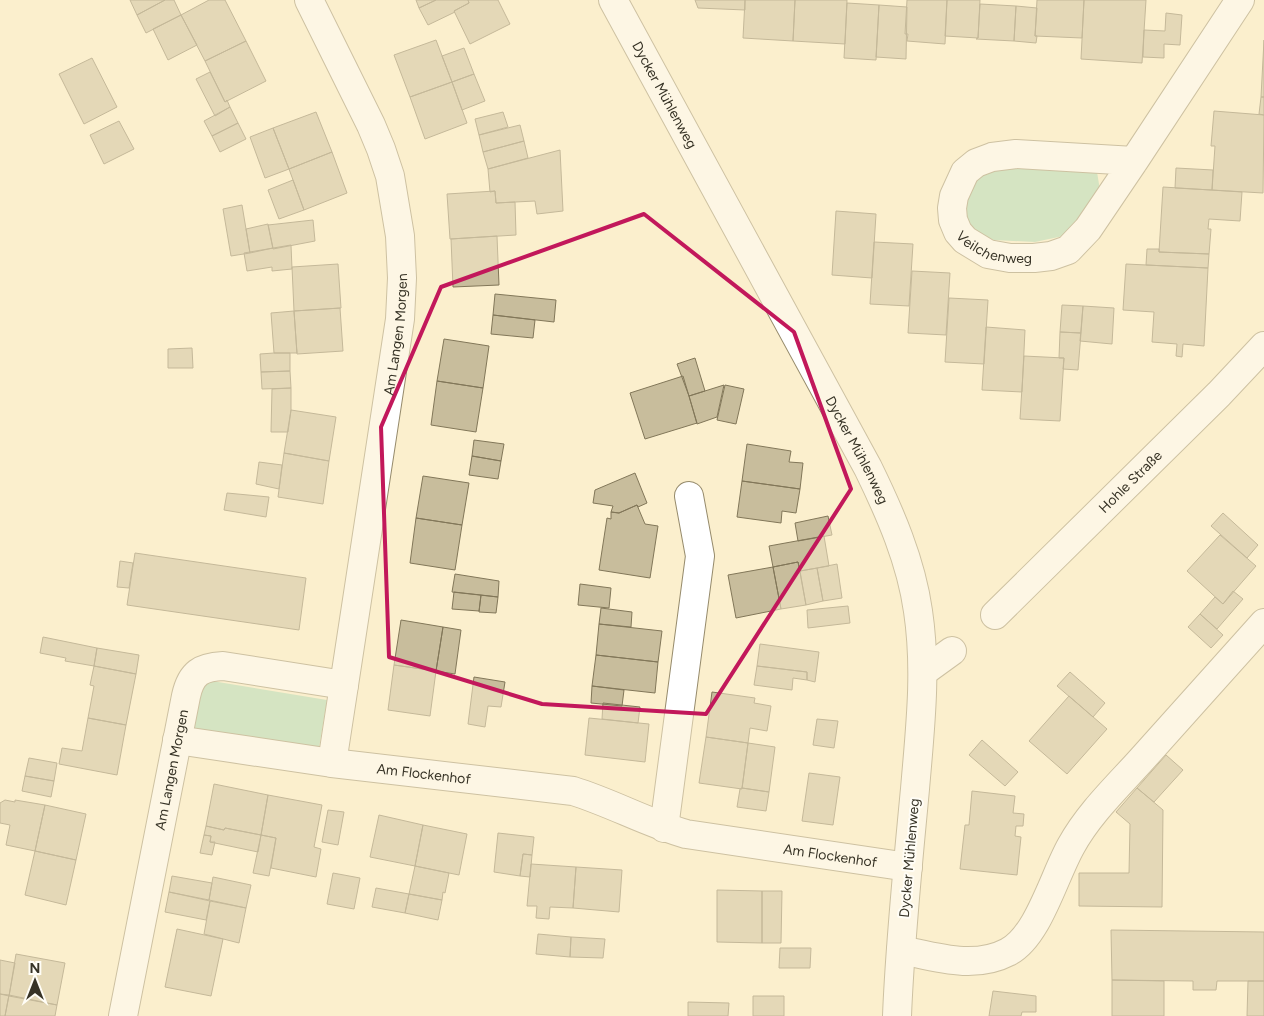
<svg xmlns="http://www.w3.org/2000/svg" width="1264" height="1016" font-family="Figtree,sans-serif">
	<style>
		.green { fill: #a7d8b3 }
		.building { fill: #c8bd9c; stroke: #827759 }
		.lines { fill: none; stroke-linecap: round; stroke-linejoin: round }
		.minor-casing { stroke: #968b6c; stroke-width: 30 }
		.minor { stroke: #fff; stroke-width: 28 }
		.marked { fill: none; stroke: #c2185b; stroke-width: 4; stroke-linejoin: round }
		.labels { text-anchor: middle; stroke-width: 4; stroke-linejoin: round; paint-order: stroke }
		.street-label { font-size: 14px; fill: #373326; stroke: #fffdf6 }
	</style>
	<rect width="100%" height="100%" fill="#fbefcd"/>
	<path class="green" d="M997,165L1097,172L1100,190L1068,235L1035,242L994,240L974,232L964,211L967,193L976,175Z
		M200,679L327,700L318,754L192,733Z"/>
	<path class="building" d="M130,0H165L137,15Z
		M165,0H174L181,15L146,33L137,15Z
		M209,0H225L246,41L205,61L181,15Z
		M416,0H436L419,8Z
		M436,0H468L469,3L454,11L455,12L428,25L419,8Z
		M468,0H498L510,24L470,44L454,11L469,3Z
		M695,0H745V10L698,8Z
		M745,0H795L793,41L743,38Z
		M795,0H847L845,44L793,41Z
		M907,0H947L945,44L907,41L908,34H905Z
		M947,0H980L978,38L945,36Z
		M1037,0H1084L1082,38L1035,36Z
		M1084,0H1146L1142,63L1081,59Z
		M847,3L879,5L876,60L844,58Z
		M980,4L1016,6L1014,41L976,39L978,38Z
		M879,5L907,7L906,59L876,57Z
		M1016,6L1037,8L1035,36H1037L1036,43L1014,41Z
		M1166,13L1182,15L1180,45L1164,44V58L1143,57L1144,30L1165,31Z
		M181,15L197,45L168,60L153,29Z
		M436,40L452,82L410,97L394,55Z
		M1264,40V97H1261Z
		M246,41L266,81L225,102L205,61Z
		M464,48L474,74L452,82L442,56Z
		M92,58L117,107L84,124L59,74Z
		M210,72L225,102L227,100L230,107L215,116L196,79Z
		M474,74L485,101L462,110L452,82Z
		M452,82L467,123L425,139L410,97Z
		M1261,97H1264V115L1259,114Z
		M230,107L238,123L212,136L204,121Z
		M1214,111L1264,115L1263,193L1212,190L1215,146H1211Z
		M316,112L332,152L289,169L273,128Z
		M503,112L508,127L479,135L475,119Z
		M119,121L134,149L104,164L90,135Z
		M238,123L246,139L220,152L212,136Z
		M520,125L524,141L483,152L479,135Z
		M273,128L289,169L265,178L250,137Z
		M524,141L528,158L488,169L483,152Z
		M560,150L563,211L537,214L535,201L496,203L495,191L490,192L488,169Z
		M332,152L347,193L304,210L289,169Z
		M1176,168L1213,170L1212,190L1175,188Z
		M293,180L304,210L279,219L268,190Z
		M1163,187L1242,192L1240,221L1209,219L1208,229H1211L1209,254L1159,252Z
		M495,191L496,203L515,202L516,235L450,239L447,194Z
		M242,205L250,253L231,256L223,209Z
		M836,211L876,214L872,278L832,275Z
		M313,220L315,241L273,249L268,225Z
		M268,224L273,248L250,253L246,229Z
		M497,236L499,285L453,287L451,239Z
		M874,242L913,244L909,306L870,304Z
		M291,245L292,269L272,271V267L247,271L244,253Z
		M1147,249H1159V252L1209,254L1208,268L1146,265Z
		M338,264L341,308L294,311L292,267Z
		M1126,264L1208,268L1204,346L1183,344L1182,357L1176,356L1177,344L1152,342L1154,312L1123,310Z
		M912,271L950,273L946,335L908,333Z
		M495,294L556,300L554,322L493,315Z
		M949,298L988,300L984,364L945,362Z
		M1062,305L1083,306L1081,333L1060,332Z
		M1083,306L1114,308L1112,344L1080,341Z
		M340,308L343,351L297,354L294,311Z
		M294,311L297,353H274L271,313Z
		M493,315L535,320L533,338L491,334Z
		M986,327L1025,330L1022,392L982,390Z
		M1060,332L1081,333L1078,370L1063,369L1064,358H1059Z
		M444,339L489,346L483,388L437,381Z
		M192,348L193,368H168V349Z
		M274,353H290V371L261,372L260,354Z
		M1024,356L1064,358L1060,421L1020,419Z
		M695,358L705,391L689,396L677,364Z
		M290,371L291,388L262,389L261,372Z
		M683,376L697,423L645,439L630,393Z
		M437,381L483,388L476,432L431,425Z
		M724,385L717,417L697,424L689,396Z
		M725,385L744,389L736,424L717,420Z
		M291,388V410L288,432H271L272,389Z
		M291,410L336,417L329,461L284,453Z
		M474,440L504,444L501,461L472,456Z
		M747,444L791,451L789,462L803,463L800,489L742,481Z
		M284,453L329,461L323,504L278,497Z
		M472,456L501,461L498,479L469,475Z
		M259,462L282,465L279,489L256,484Z
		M635,473L647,503L638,507L637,505L619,513L611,512L613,506L593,503L595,490Z
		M423,476L469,483L462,525L416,518Z
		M742,481L800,489L796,513L782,511L781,523L737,517Z
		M227,493L269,497L266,517L224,510Z
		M637,505L645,524L658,526L650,578L599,570L607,518L611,519V512L619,513Z
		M1223,513L1258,545L1247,558L1211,526Z
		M828,516L832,535L798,541L795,523Z
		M416,518L462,525L455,570L410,563Z
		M1220,535L1256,566L1223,604L1187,571Z
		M824,536L829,566L800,571L798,562L773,567L769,546Z
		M135,553L306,578L299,630L127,605Z
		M120,561L133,563L129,588L117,587Z
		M798,562L806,605L781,609L773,567Z
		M837,564L842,598L823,601L817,568Z
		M773,567L781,609L736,618L728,575Z
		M817,568L823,601L806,605L800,571Z
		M455,574L499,581L498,597L452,592Z
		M580,584L611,588L609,608L578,605Z
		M1233,591L1243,599L1217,629L1200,614L1215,597L1223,604Z
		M454,592L481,595L479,611L452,609Z
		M481,595L498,597L496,613L479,612Z
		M848,606L850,623L808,628L807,610Z
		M601,608L632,612L631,627L599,624Z
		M1200,614L1223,635L1211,648L1188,627Z
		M401,620L443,627L436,671L394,665Z
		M599,624L662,631L658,662L596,655Z
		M443,627L461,630L455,674L436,671Z
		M43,637L97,648L94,666L65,661L66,658L40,653Z
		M760,644L819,652L815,682L807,680V672L757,666Z
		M97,648L139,655L136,674L94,666Z
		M596,655L658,662L655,693L592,686Z
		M394,665L436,671L430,716L388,710Z
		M94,666L136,674L126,725L88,718L94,686L90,685Z
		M757,666L807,672V680L793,678L792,690L754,685Z
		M1070,672L1105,703L1093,717L1057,686Z
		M474,677L505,682L501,707L488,706L485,727L468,724Z
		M592,686L624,690L622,706L591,703Z
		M712,692L755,698L754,703L771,706L767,731L750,728L748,743L706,737Z
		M1069,696L1107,729L1067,774L1029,741Z
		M603,703L640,707L638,723L602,719Z
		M88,718L126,725L117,775L59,764L62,748L82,751Z
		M589,718L649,724L645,762L585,755Z
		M817,719L838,721L834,748L813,745Z
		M706,737L748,743L742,789L699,783Z
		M982,740L1018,772L1005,786L969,755Z
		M748,743L775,747L769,792L742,788Z
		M1166,755L1183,770L1154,802L1137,788Z
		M29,758L57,763L54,781L25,776Z
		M809,773L840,777L833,825L802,821Z
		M25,776L54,781L51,797L22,791Z
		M214,784L268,795L261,835L225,828L224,830L206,826Z
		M742,788L769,792L766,811L737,807L740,789Z
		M1137,788L1163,810L1162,907L1079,906V873H1129L1130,824L1116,812Z
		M972,791L1015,796L1013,813L1024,814L1023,826H1016L1015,836L1021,837L1017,875L960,869L965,825H969Z
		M268,795L322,805L314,847L321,849L316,877L271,868L276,838L261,835Z
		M5,800L15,802V800L45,805L35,851L6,845L10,825L0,823V803Z
		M45,805L86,814L76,860L35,851Z
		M328,810L344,812L338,845L322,842Z
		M379,815L423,825L415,866L370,857Z
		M423,825L467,834L459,875L415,866Z
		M206,826L224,830L225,828L261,835L258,852L210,842L211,836L204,835Z
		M498,833L534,837L532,855L523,854L520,876L494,872Z
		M204,835L211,836L210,842H215L212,855L200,853Z
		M261,835L276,838L269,876L253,873Z
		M35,851L76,860L66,905L25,895Z
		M523,854L532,855L530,877L520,876Z
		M531,864L576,867L573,908L550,907L549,919L536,918L537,906H527Z
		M415,866L449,873L445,893L443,892L442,900L409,894Z
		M576,867L622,870L619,912L573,908Z
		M333,873L360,878L354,909L327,904Z
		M172,876L212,883L209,900L169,892Z
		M213,877L251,885L246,908L209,900Z
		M376,888L409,894L405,913L372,907Z
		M717,890L762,891V943L717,942Z
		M762,891H782L781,943H762Z
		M169,892L210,901L206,920L165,912Z
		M409,894L442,900L438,920L405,913Z
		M210,901L246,908L239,943L204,934Z
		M177,929L223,939L211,996L165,987Z
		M1111,930L1264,932V981H1217L1216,990H1193V981L1112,980Z
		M538,934L571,937L570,957L536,954Z
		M571,937L605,939L603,958L570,957Z
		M780,948H811L810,968H779Z
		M16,954L65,963L57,1005L9,996Z
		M0,960L15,963L9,996L0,994Z
		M1112,980L1164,981V1016H1112Z
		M1248,981H1264V1016H1247Z
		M993,991L1036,996V1012H1022L1021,1016H989Z
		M0,994L9,995L5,1016H0Z
		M9,995L57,1005L55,1016H5Z
		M753,996H784V1016H753Z
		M688,1002L729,1003L728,1016H688Z"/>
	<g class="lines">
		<g class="minor-casing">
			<g id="minor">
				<path id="s1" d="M613,0L868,468C890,513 911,561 918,611C927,671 920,729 915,789C908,864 900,940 897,1016"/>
				<path id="s2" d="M1134,161L1016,154L992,157L976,163L965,172L954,196L952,208L953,220L958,232L965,240L988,254L1010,258H1034L1051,256L1068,250L1088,229L1134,161L1240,0"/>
				<path id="s3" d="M995,615L1219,394L1264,346"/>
				<path d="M923,672L952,651"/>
				<path id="s4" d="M177,740L332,763L573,791C612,803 647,823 686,834L908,867"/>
				<path d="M332,763L344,685"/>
				<path d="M664,828L700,556L689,496"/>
				<path d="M901,950C936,957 974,970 1008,952C1038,937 1054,876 1071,846C1089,813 1118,786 1143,758C1183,713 1224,668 1264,623"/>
				<path id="s5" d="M123,1016L186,696C191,673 201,667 223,666L344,685L400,319L402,278L400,236L390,176L381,149L371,125L309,0"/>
			</g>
		</g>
		<use href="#minor" class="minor"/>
	</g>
	<path d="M0 0H1264V1016H0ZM644,214L794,332L851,489L706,714L542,704L389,657L381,427L441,287Z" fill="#fbefcd" fill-opacity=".55" fill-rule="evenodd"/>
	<path class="marked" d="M644,214L794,332L851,489L706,714L542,704L389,657L381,427L441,287Z"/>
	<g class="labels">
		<g class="street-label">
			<text dy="5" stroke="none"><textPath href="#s1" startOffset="108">Dycker Mühlenweg</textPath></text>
			<text dy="5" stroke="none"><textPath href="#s2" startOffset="279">Veilchenweg</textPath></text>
			<text dy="5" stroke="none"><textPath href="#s5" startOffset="856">Am Langen Morgen</textPath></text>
			<text dy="5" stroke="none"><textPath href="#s1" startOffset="512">Dycker Mühlenweg</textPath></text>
			<text dy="5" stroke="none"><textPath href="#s3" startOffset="190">Hohle Straße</textPath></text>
			<text dy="5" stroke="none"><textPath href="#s5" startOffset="251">Am Langen Morgen</textPath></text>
			<text dy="5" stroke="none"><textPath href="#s4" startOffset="249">Am Flockenhof</textPath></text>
			<text dy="5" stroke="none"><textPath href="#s4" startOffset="666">Am Flockenhof</textPath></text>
			<text transform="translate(909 858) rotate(-85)" y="5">Dycker Mühlenweg</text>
		</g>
	</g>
	<g transform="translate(35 981)" stroke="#fffdf6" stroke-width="4" paint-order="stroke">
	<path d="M0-4L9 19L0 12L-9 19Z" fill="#373326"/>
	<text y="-8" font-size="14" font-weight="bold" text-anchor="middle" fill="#373326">N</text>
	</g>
</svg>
